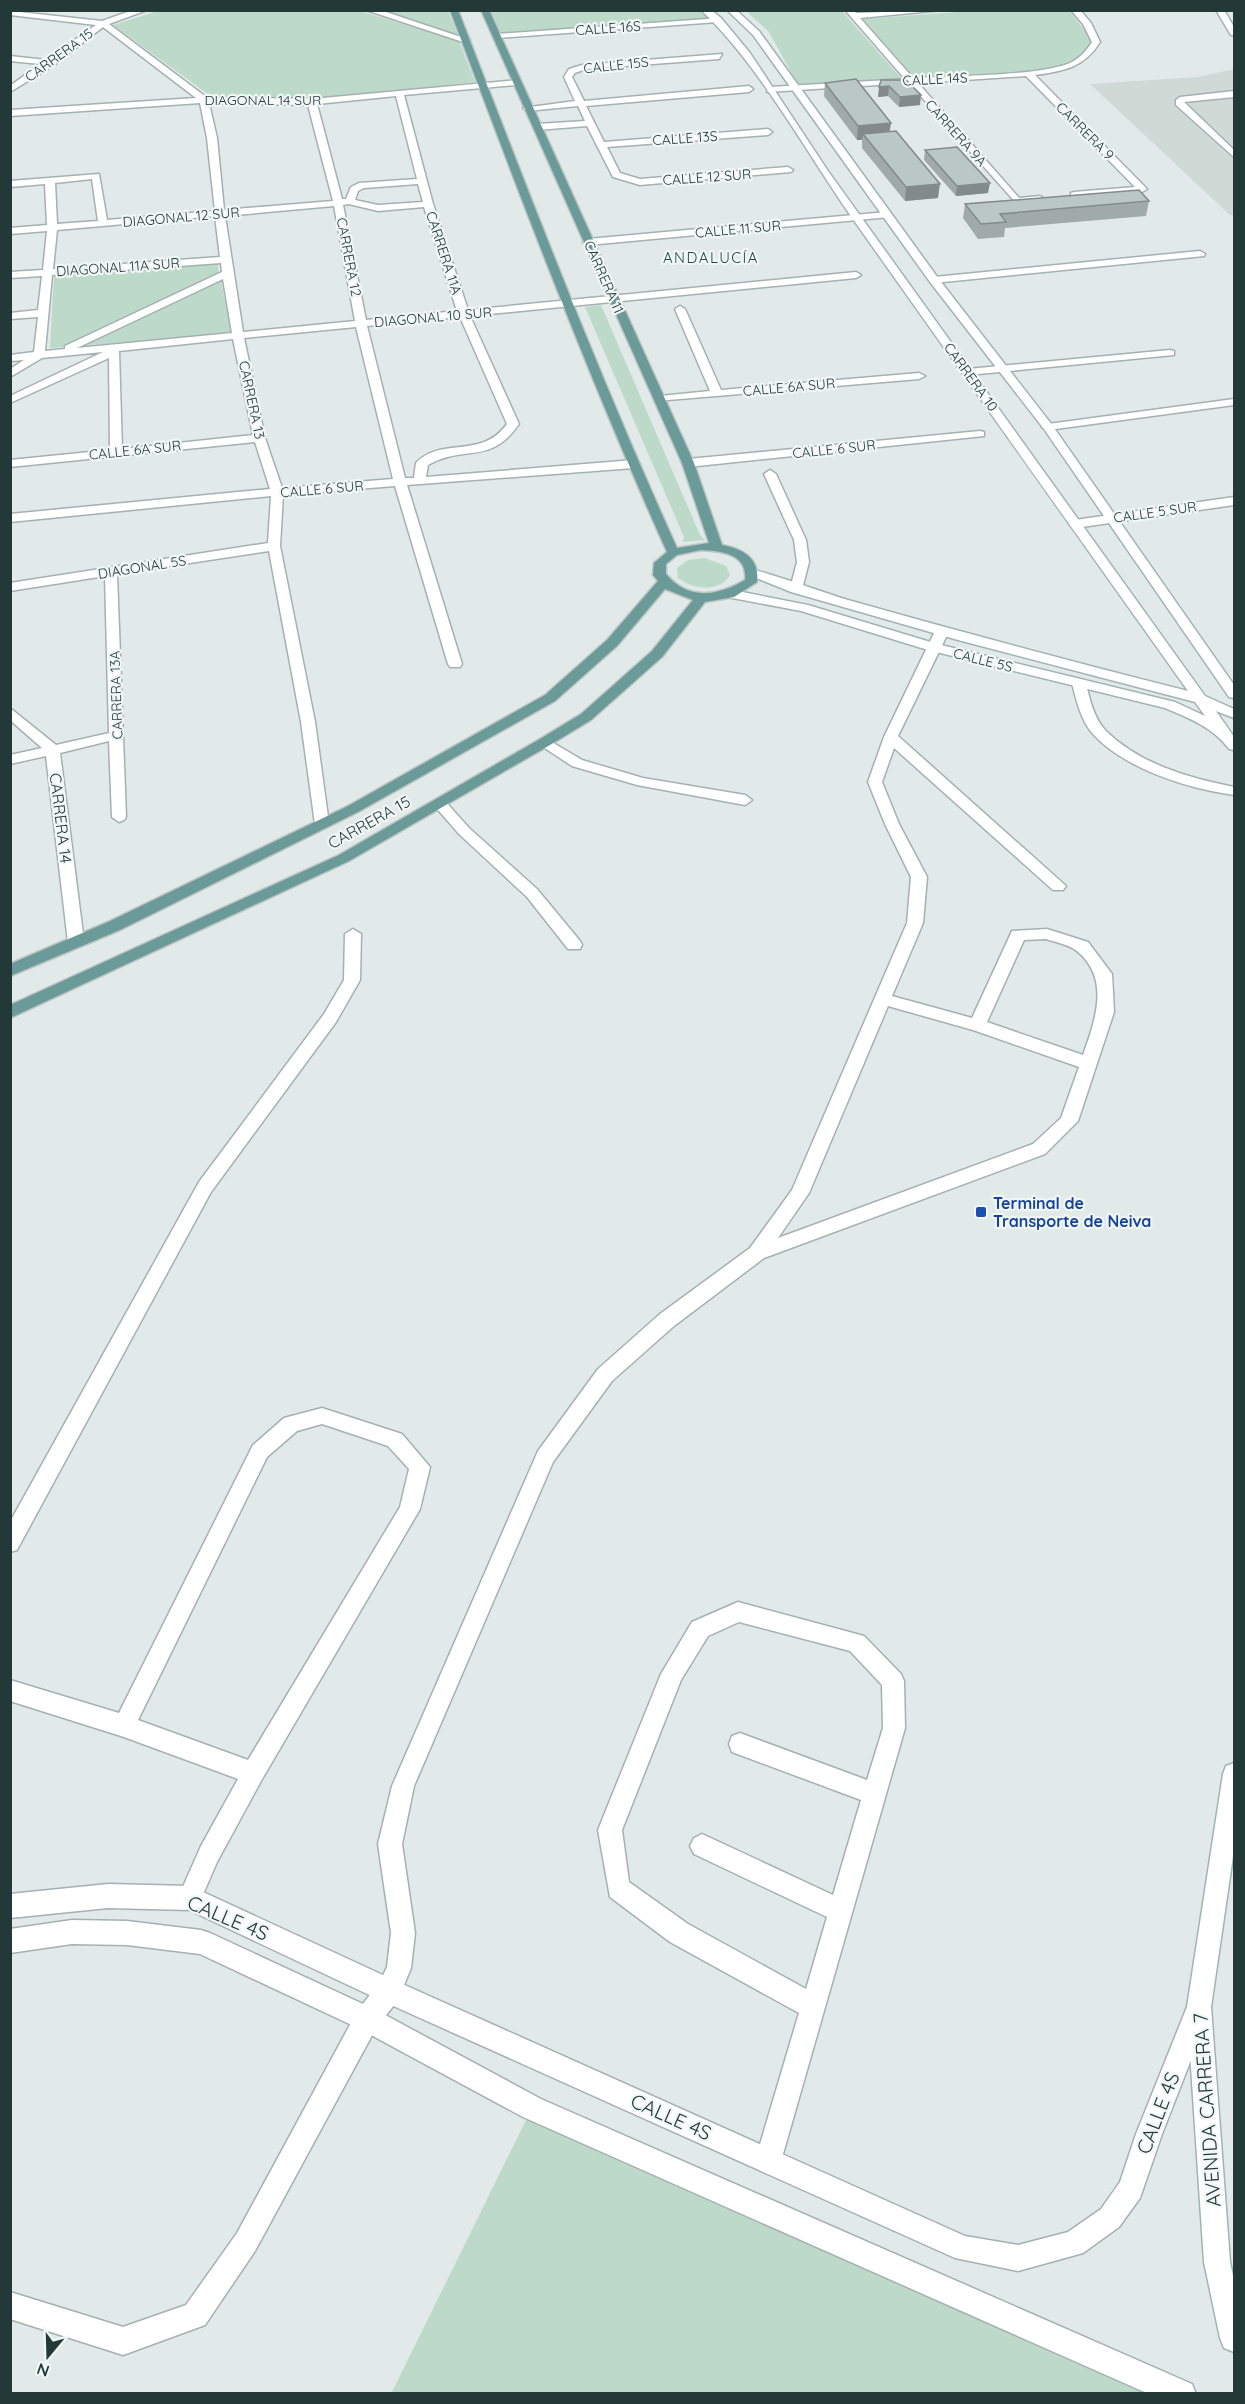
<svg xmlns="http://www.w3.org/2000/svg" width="1245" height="2404" font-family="Quicksand,sans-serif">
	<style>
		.built { fill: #cfdad7 }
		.green { fill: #bcd9ca }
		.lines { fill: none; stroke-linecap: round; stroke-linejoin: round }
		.lane-casing { stroke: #a4b1b0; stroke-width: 3 }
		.street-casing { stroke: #a4b1b0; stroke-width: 3 }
		.secondary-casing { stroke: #a1b4b2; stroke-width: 3 }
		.primary-casing { stroke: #bdc4c3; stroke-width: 3 }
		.lane { fill: #fff; fill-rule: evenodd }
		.street { fill: #fff; fill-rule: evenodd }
		.secondary { fill: #fff; fill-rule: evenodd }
		.primary { fill: #6a9b99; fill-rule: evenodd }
		.wall { fill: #a0aba9 }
		.shaded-wall { fill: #828b89 }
		.building { fill: #bac7c4; stroke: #828b89; stroke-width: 1.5 }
		.transit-dot { fill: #1a4fb4; stroke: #f1f7f5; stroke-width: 2 }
		.labels { text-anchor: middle; stroke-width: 4.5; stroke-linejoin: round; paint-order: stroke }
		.far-street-label { font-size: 14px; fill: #233938; stroke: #f1f7f5 }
		.far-neighbourhood-label { font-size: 15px; letter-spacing: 1.5px; fill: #214948; stroke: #f1f7f5 }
		.street-label { font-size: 16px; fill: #233938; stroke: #f1f7f5 }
		.transit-label { font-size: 16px; font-weight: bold; fill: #164399; stroke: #f1f7f5; text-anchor: start }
		.near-street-label { font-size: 20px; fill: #233938; stroke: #f1f7f5 }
	</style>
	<rect width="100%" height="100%" fill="#e1eae8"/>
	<path class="built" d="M1234,69V215H1230L1090,84L1198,77Z"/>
	<path class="green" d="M698,10L709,18L498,35L490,11Z
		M158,11H360L459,41L475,82L312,100H216L113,25Z
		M377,11H448L458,36Z
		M746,11H842L901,78L798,85L769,32Z
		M971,11H1070L1092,40C1089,45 1087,52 1083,56C1057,77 949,75 913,77L863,19Z
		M217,263L232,334L50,348L54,275Z
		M601,305L700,535L705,540L683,542L684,537L585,307Z
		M705,558L726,566L730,575C721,593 691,589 678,578L677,568L688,560Z
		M532,2108L1182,2394H391Z"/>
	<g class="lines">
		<g class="lane-casing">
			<path id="lane" d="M1234,91V97L1184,102L1234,150V157L1176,105V100L1180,97Z
				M1200,251L1205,254L1204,256L934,283L929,280L934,277Z
				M1234,399V405L1048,430L1042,427L1048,424Z
				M770,470L776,474L806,540L809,562L802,589L796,593L790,589L797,562L794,540L764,474Z
				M942,627L949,631L898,736L1066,886L1063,890H1053L894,748L882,782L899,824L927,877L923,923L892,996L972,1018L1012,931L1047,929L1088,942L1112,974L1114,1012L1078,1121L1045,1154L764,1258L674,1326L612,1381L553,1462L414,1786L402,1844L415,1933L411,1968L398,2000L376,2028L255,2251L205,2325L123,2355L10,2319V2292L123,2327L186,2305L237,2233L358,2010L380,1982L387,1967L391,1933L378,1844L392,1786L538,1451L598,1369L660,1314L750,1248L792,1190L907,923L911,877L885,824L868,782L884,737L935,631ZM1046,939C1055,942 1070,945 1077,951C1111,979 1095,1021 1083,1055L987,1022L1024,940ZM888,1006L973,1030L1079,1067L1061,1118L1033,1144L778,1238L809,1193Z
				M1079,679L1086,683C1089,698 1094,718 1105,730C1139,764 1189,778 1234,787V795C1189,789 1125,769 1093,734C1081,721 1076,699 1072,683Z
				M545,738L582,760L643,778L745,795L752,800L745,805L637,785L572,766L540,745V739Z
				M439,798L444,800L469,828L537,889L580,941L582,945L580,949H568L527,897L459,834L432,803Z
				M353,929L361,934L360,980L336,1022L211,1192L17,1550L10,1552V1522L199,1182L324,1014L344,980L345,934Z
				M322,1408L402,1434L430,1467L420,1509L261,1781L217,1862L198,1906L190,1910L182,1906L178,1898L201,1846L238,1779L124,1737L10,1701V1680L119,1713L253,1445L284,1418ZM322,1424L388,1446L409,1469L400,1507L248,1760L138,1720L267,1457L297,1431Z
				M738,1602L864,1636L901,1674L904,1681L905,1728L781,2161L777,2170L768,2174L759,2170L755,2161L799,2013L670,1942L610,1897L598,1830L661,1674L692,1622ZM739,1622L850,1651L882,1685L883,1728L867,1780L740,1733L732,1736L729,1744L732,1752L861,1800L833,1895L702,1834L694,1838L690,1846L694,1854L827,1917L806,1989L688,1924L629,1882L622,1830L681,1680L708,1636Z"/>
		</g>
		<g class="street-casing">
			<path id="street" d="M133,10H147L109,24L206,97L312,99L518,80L515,85L404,95L433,204L468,310L856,272L861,275L856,278L470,316L519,424C490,466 464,444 428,465L426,477L634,460L640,464L634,468L407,485L462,664L460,667H450L448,664L395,486L283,495L280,546L315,722L329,824L327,827H317L315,824L301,722L269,551L117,574L126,817L124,820L119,822L112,817L109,741L60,753L84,942L76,947L68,942L46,756L10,764V755L42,748L10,720V708L56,745L109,733L105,576L10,591V583L268,543L271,496L10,522V514L270,489L255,442L10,467V460L110,450L109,358L10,403V396L103,352L42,358L10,377V369L24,360L10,361V355L34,352L38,317L10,319V313L38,310L42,276L10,278V272L43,270L47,231L10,234V228L47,225L45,184L10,187V181L99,174L107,220L215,211L207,138L200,103L10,116V110L196,98L103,27L54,65L10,92V86L40,64L10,61V56L46,60L96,25L10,15V11L102,21ZM396,96L417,179L359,183L351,187L346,199H342L317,104ZM209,103L308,105L333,201L224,210L217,138ZM92,179L98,221L57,224L55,183ZM418,184L423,202L378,205L355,200L358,191L364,188ZM349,204L378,211L424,207L457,311L366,320L343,205ZM334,206L355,321L243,332L225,216ZM215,216L220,257L53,269L57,230ZM221,263L222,272L65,346V349L45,351L52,275ZM223,279L232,333L77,348ZM460,317L507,424C481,460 442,436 416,463L414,478H405L367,326ZM356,327L393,479L282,488L265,438L244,338ZM233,339L253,435L122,449L119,351Z
				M366,10H380L470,40L463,42Z
				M845,10H854L856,13L942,10L860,18L913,78C949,76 1045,76 1072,62C1081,57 1087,50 1092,42L1083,24L1071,10H1080L1091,23L1100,42C1084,68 1063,71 1035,75L1147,189L1142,192L1071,197V193L1074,192L1135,187L1026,76L918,83L1019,198L1040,196L1045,199L1017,204L909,83L767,92L770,87L905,79Z
				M721,18L718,22L497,38L493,36L497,34Z
				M722,54L719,59L586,69L575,73L572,77L584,101L749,86L753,89L749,92L586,106L604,142L768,129L772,132L768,135L607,147L620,173L640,179L788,167L793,170L791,172L640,185L613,177L587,126L537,130L533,127L537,124L585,121L578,106L527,111L523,108L575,101L564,77L569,69L582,65Z
				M887,212L892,215L890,217L588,245L583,242L588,239Z
				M680,306L685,309L721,390L919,373L925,376L919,379L656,401V397L660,396L710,391L675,309Z
				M1170,350L1174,351V355L968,375L962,372L968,369Z
				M980,431L984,432V436L688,467L682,463L688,459Z
				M1234,497V505L1075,528L1069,524L1075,520Z
				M108,1884L190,1886L398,1982L965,2236L1018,2245L1068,2232L1101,2209L1120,2182L1136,2134L1189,2002L1198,1999L1207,2002L1210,2011L1162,2134L1140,2198L1119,2227L1083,2253L1018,2271L955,2258L380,2000L189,1910L108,1908L10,1918V1894Z
				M72,1920L127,1921L201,1930L210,1933L376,2010L541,2099L1192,2384L1196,2394H1149L523,2117L358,2028L200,1954L127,1945L72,1944L10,1953V1929Z"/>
		</g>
		<g class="secondary-casing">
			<path id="secondary" d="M701,10H711L721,18L750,53L828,171L1205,696L1234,709V718L1216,711L1234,737V750L1229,749C1214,728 1189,718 1165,708L928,650L801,611L727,597L726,594L732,590L808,605L937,644L1175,702L1205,716L1195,702L958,640L791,592L749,575V569C755,568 834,596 848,600C961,632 1074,662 1188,691C1077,535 966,379 855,222C807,154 761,67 701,10Z
				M727,10H736L759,31L938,278L1052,425L1234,685V698L1229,697L1044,429L930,282L753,35Z
				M1216,10H1224L1234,27V35H1231Z
				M1234,1763V1849L1211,2007L1230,2262L1234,2280V2352L1224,2348L1220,2338L1204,2262L1187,2007L1223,1774L1226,1766Z"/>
		</g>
		<g class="primary-casing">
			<path id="primary" d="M450,10H458C528,191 597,372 677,548L709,543L682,463L481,10H489L694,463L722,545C743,549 760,558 757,582L734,597L705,602L662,657L591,720L550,745L349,861L10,1018V1005L339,855L540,739L581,714L652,651L693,600L665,589L617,646L555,701L358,812L120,930L10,976V964L108,922L348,806L545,695L607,640L658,581L653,575L654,563L667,552C587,374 519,193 450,10ZM701,550C722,551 748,554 745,580C718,596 688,601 666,574V564L677,555Z"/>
		</g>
		<use href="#lane" class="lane"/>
		<use href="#street" class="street"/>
		<use href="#secondary" class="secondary"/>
		<use href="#primary" class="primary"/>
	</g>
	<path class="wall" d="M881,80L920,105L899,107L888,96L878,97Z
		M825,83L890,131L938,198L905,201L862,148V140H857L824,96Z
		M925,150L988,193L956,196L924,160Z
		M1149,201L1146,216L1005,228L1004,237L978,239L963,218L965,204Z"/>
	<path class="shaded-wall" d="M889,86L888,96L878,97L879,87Z
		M921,95L920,105L899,107L900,97Z
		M891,123L889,137L863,134L862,140H857L858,126Z
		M990,183L988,193L956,196L957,186Z
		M940,184L938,198L905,201L906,187Z"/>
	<path class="building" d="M856,79L891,123L858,126L825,83Z
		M881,80H906L921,95L900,97L889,86L879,87Z
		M896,131L940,184L906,187L863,134Z
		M957,147L990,183L957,186L925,150Z
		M1139,190L1149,201L1000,214L1006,222L981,224L965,204Z"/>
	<rect class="transit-dot" x="975" y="1206" width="12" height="12" rx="3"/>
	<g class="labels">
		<g class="far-street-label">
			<text transform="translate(608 28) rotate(-4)" y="5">CALLE 16S</text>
			<text transform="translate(59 55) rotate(-36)" y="5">CARRERA 15</text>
			<text transform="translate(616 65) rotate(-6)" y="5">CALLE 15S</text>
			<text transform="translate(935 79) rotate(-3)" y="5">CALLE 14S</text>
			<text x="263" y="105">DIAGONAL 14 SUR</text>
			<text transform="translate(1085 131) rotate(45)" y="5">CARRERA 9</text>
			<text transform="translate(956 133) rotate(48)" y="5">CARRERA 9A</text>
			<text transform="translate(685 138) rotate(-4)" y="5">CALLE 13S</text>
			<text transform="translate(707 177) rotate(-4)" y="5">CALLE 12 SUR</text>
			<text transform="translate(181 217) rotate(-5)" y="5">DIAGONAL 12 SUR</text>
			<text transform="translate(738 229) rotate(-5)" y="5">CALLE 11 SUR</text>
			<text transform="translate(444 253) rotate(72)" y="5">CARRERA 11A</text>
			<text transform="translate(349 257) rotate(79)" y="5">CARRERA 12</text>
			<text transform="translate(118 267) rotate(-4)" y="5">DIAGONAL 11A SUR</text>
			<text transform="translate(604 277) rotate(66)" y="5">CARRERA 11</text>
			<text transform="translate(433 317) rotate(-5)" y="5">DIAGONAL 10 SUR</text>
			<text transform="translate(971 377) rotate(54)" y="5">CARRERA 10</text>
			<text transform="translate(789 387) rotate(-5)" y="5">CALLE 6A SUR</text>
			<text transform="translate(252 400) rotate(78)" y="5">CARRERA 13</text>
			<text transform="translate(834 449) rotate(-6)" y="5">CALLE 6 SUR</text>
			<text transform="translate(135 450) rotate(-6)" y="5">CALLE 6A SUR</text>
			<text transform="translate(322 489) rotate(-5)" y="5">CALLE 6 SUR</text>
			<text transform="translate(1155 512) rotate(-8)" y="5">CALLE 5 SUR</text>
			<text transform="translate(142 567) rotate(-9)" y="5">DIAGONAL 5S</text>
			<text transform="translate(983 660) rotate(14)" y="5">CALLE 5S</text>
			<text transform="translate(116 695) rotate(-92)" y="5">CARRERA 13A</text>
		</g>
		<g class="far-neighbourhood-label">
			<text x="711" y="263">ANDALUCÍA</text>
		</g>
		<g class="street-label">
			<text transform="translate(61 818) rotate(83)" y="6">CARRERA 14</text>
			<text transform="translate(369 822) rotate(-29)" y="6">CARRERA 15</text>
		</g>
		<g class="transit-label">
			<text x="993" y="1209">Terminal de<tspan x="993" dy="18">Transporte de Neiva</tspan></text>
		</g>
		<g class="near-street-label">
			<text transform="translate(228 1918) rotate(23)" y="7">CALLE 4S</text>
			<text transform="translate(1207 2110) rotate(-94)" y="7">AVENIDA CARRERA 7</text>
			<text transform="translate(1158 2113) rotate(-69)" y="7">CALLE 4S</text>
			<text transform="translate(671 2117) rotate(24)" y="7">CALLE 4S</text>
		</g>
	</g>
	<rect width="1245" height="2404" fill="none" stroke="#233938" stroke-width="24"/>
	<g transform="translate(48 2356) rotate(199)" stroke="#f1f7f5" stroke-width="4.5" paint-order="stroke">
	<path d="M0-4.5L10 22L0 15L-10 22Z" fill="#233938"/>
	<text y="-9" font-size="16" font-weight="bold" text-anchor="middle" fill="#233938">N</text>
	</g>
</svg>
